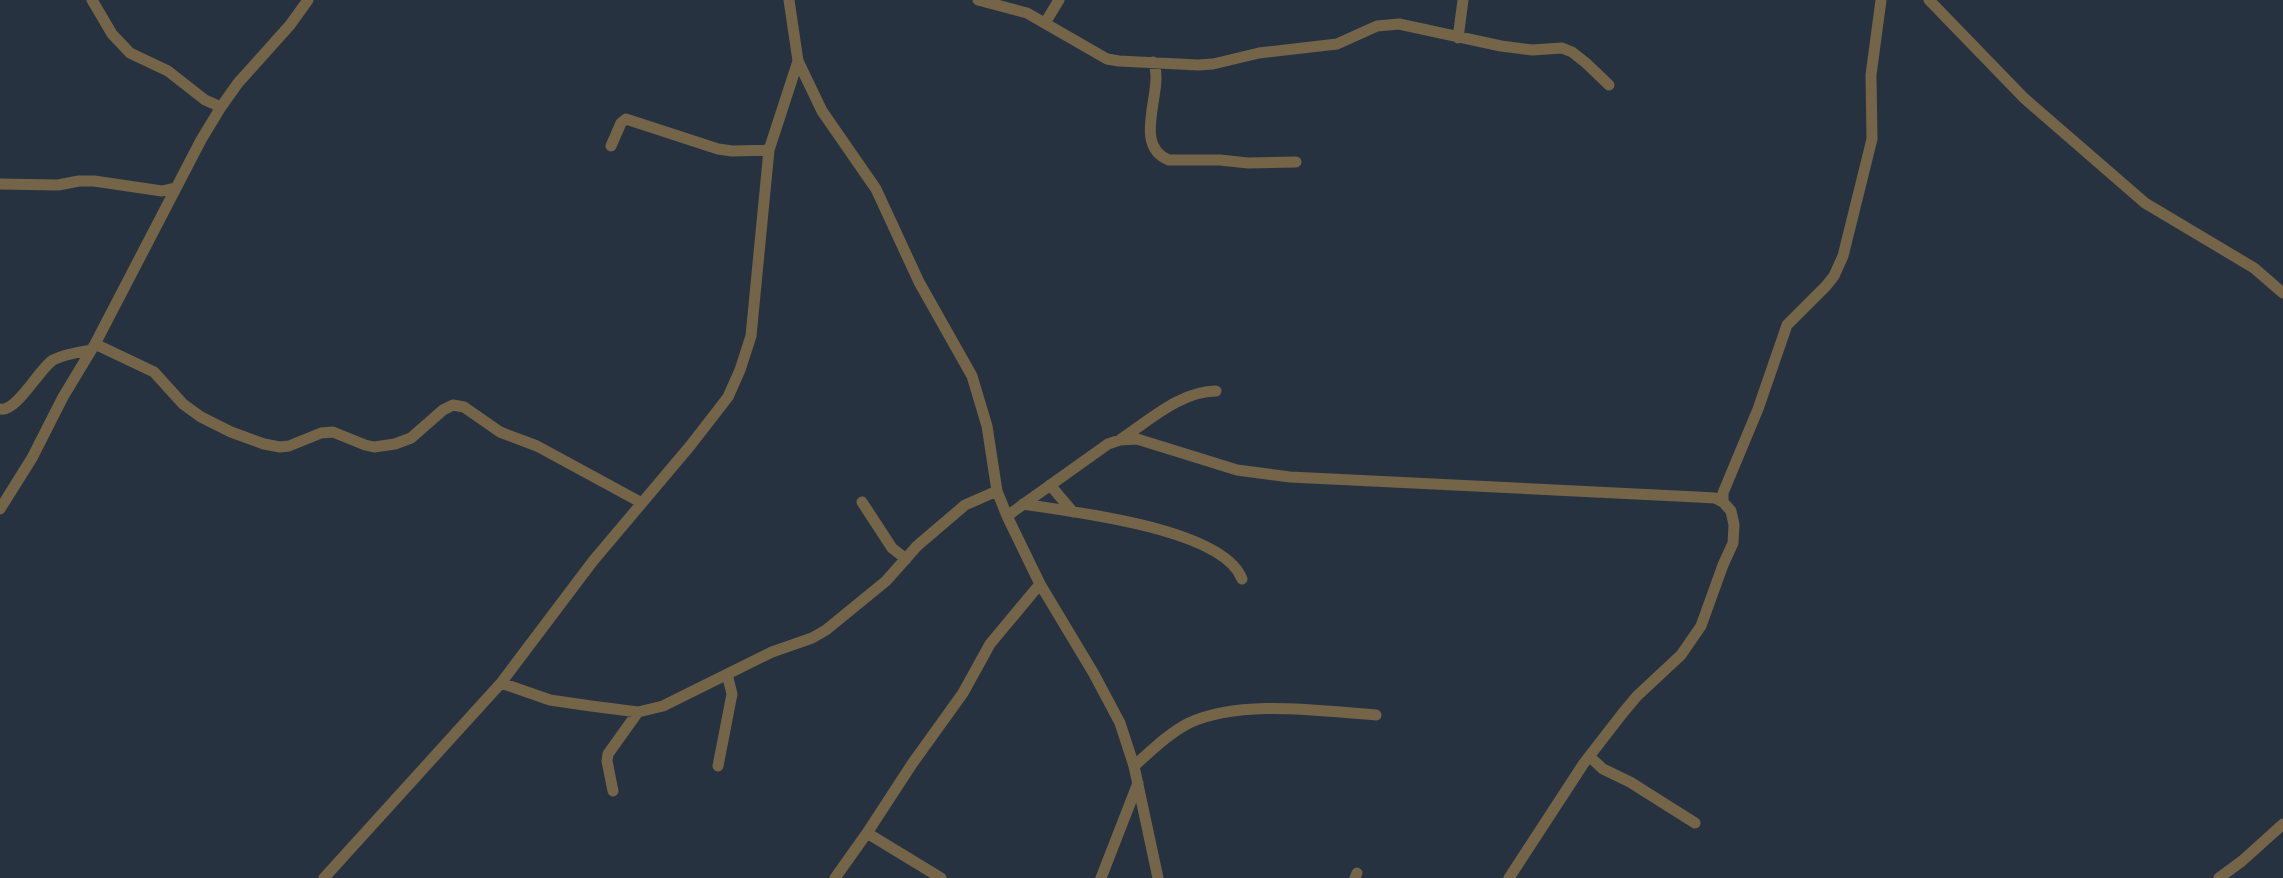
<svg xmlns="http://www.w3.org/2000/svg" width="2283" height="878" font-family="'Space Grotesk',sans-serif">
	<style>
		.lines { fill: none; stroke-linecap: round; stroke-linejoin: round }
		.minor { stroke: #746448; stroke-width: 11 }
	</style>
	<rect width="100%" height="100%" fill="#273240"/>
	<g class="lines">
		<path class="minor" d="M92,0L112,34L130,53L168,71L205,100L221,107
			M789,0L798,61L822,111L876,189L919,282L972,376L987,426L997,491L1007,516L1040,584L1094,674L1120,723L1134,766L1158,878
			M978,0L1027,13L1107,59L1119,61L1198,65L1213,64L1259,53L1337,44L1377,26L1399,24L1501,46L1532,50L1562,48L1572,52L1586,63L1609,85
			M1929,0L2024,98L2145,203L2254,268L2283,293
			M1045,23L1059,0
			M1458,38L1463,0
			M1153,62C1166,88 1130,145 1169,160H1220L1248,163L1296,162
			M611,146L621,123L626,119L718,149L732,151L769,150
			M0,184L58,185L79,181H94L162,191L175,188
			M95,344L154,372L183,404L201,417L231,432L264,444L280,447L289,446L321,433L333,432L365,445L374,447L395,444L411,438L443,410L453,405L464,407L500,432L537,446L642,503
			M0,409C16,413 39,369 53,360C64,354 79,352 91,350
			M1121,439C1150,420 1181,391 1216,391
			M1050,485L1073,512
			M862,502L892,548L906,559
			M1723,502V493L1758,409L1787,325L1826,286L1834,276L1843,256L1872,139L1871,75L1881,0
			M1023,504C1072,512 1223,528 1242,579
			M0,509L32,458L63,397L95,344L201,140L221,107L238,83L290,25L308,0
			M1007,516L1108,444L1120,440L1137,439L1237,470L1290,477L1697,497L1715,498L1723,502L1731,511L1734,525L1733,543L1723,565L1701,626L1681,655L1637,696L1622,714L1584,763L1509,878
			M501,683L550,700L591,706L638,712L663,706L772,652L812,638L826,630L886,581L917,546L965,505L997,491
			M1590,757L1603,769L1630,782L1695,823
			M718,766L732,694L727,674
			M1134,766C1151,751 1169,733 1189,723C1241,699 1320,711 1376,715
			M613,791L607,761L608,754L638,712
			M867,833L941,878
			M324,878L501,683L593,561L690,446L728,397L740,370L751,336L769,150L798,61
			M835,878L867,833L912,764L963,693L990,644L1040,584
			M1101,878L1138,783
			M1355,878L1357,873
			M2219,878L2242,861L2283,824"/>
	</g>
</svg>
